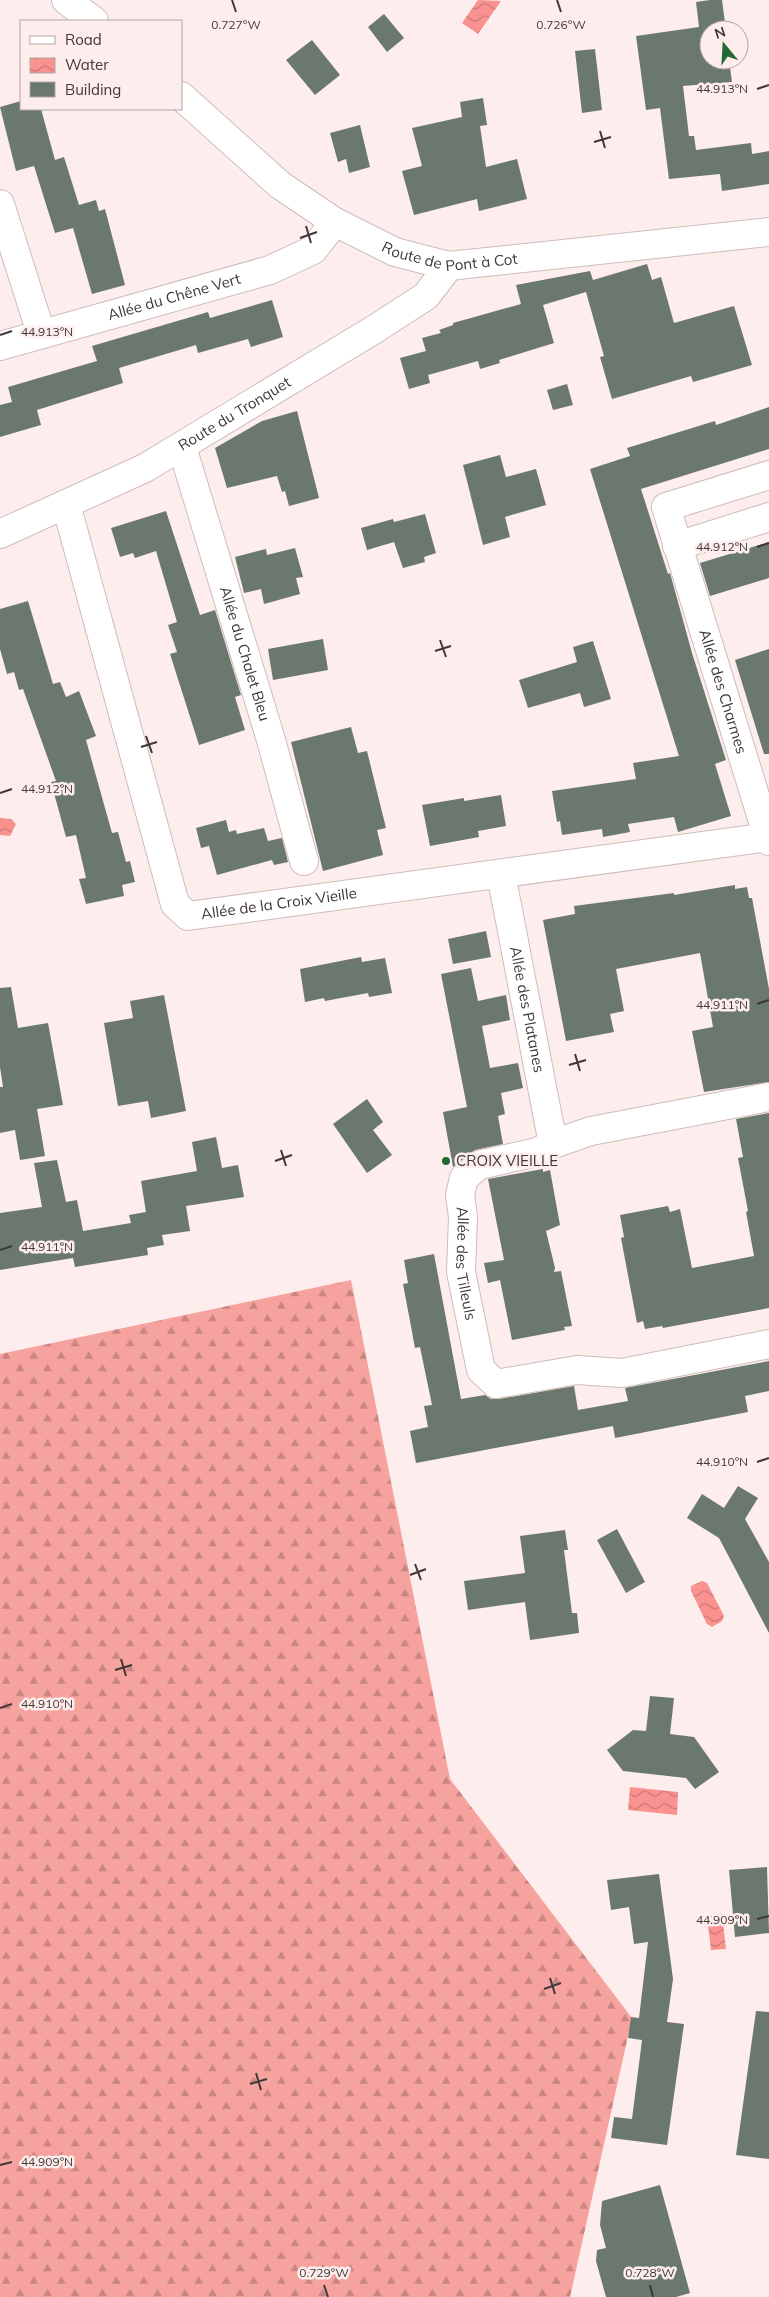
<svg xmlns="http://www.w3.org/2000/svg" width="769" height="2297" font-family="Mulish,sans-serif">
	<style>
		.forest { fill: url(#forest-firs) }
		.water { fill: url(#water-waves) }
		.building { fill: #6b786d }
		.lines { fill: none; stroke-linecap: round; stroke-linejoin: round }
		.minor-casing { stroke: #cebcba; stroke-width: 30 }
		.minor { stroke: #fff; stroke-width: 28 }
		.ticks { fill: none; stroke: #3f3837; stroke-width: 2 }
		.poi-dot { fill: #216a38; stroke: #fdeeed; stroke-width: 2 }
		.labels { text-anchor: middle; stroke-width: 5; stroke-linejoin: round; paint-order: stroke }
		.street-label { font-size: 15px; fill: #3f3837; stroke: #fdeeed }
		.poi-label { font-size: 15px; fill: #3f3837; stroke: #fdeeed; text-anchor: start }
		.ticks-label { font-size: 12px; text-anchor: middle; fill: #3f3837; stroke: #fdeeed; stroke-width: 5; stroke-linejoin: round; paint-order: stroke }
	</style>
	<defs>
		<pattern id="forest-firs" width="22" height="20" patternUnits="userSpaceOnUse" patternTransform="scale(1.25)"><rect width="22" height="20" fill="#f6a29e"/><path d="M5 1l3.5 6h-7zM16 11l3.5 6h-7z" fill="#c98582"/></pattern>
		<pattern id="water-waves" width="16" height="10" patternUnits="userSpaceOnUse" patternTransform="scale(1.25)"><rect width="16" height="10" fill="#fa928f"/><path d="M0 5q4-4 8 0t8 0" fill="none" stroke="#cc7876"/></pattern>
	</defs>
	<rect width="100%" height="100%" fill="#fdeeed"/>
	<path class="forest" d="M351,1280L450,1779L632,2018L570,2297H0V1354Z"/>
	<path class="water" d="M478,0L501,1L478,34L462,23Z
		M0,818L11,819L16,824L10,836L0,835Z
		M702,1581L707,1583L724,1616L722,1621L712,1627L707,1624L691,1591V1586Z
		M630,1787L678,1792L677,1815L628,1810Z
		M722,1914L726,1949L711,1950L707,1916Z"/>
	<path class="building" d="M710,0H722L726,30H709V60H729L732,82L683,86L689,136H694L696,150L751,143L752,154L769,151V184L722,191L720,174L669,179L660,108L646,110L636,36L699,27L696,2Z
		M384,14L404,38L387,52L368,27Z
		M312,40L340,75L315,95L286,60Z
		M595,49L602,110L582,113L575,51Z
		M483,98L487,125L480,126L486,167L517,159L527,199L479,211L477,199L414,215L402,171L422,166L412,128L462,117L460,102Z
		M21,101V109H41L55,160L64,157L79,205L96,200L99,211L105,209L125,285L92,294L73,228L55,233L34,166L16,171L0,107Z
		M360,125L370,167L349,173L346,159L338,162L330,133Z
		M647,264L652,280L661,277L674,323L734,306L752,365L693,382L691,376L612,399L600,357L604,356L586,292L543,305L554,343L499,360L500,363L480,369L478,361L428,375L430,383L409,389L400,358L426,351L422,338L441,333L439,330L453,325V323L521,304L516,285L590,271L593,280Z
		M272,300L283,337L251,347L248,339L198,353L196,345L119,368L123,383L37,410L41,425L0,437V405L12,402L8,387L97,361L92,346L208,312L210,318Z
		M567,384L573,405L553,410L547,390Z
		M769,407V449L641,489L668,574L670,573L692,653L726,760L715,764L731,816L678,832L674,817L628,824L630,832L603,837L602,829L562,835L560,821L557,822L552,791L636,779L633,763L679,756L590,469L630,456L627,448L715,421L716,425Z
		M297,411L319,498L289,506L285,491L282,492L277,476L227,488L215,448L262,421Z
		M500,455L506,477L536,469L546,505L505,517L510,537L483,545L463,465Z
		M166,511L200,615L215,610L241,695L235,697L245,730L199,745L170,654L177,652L168,625L177,622L156,551L135,558L133,553L120,557L111,528Z
		M425,514L436,553L424,557L425,562L403,568L394,542L367,550L361,528L393,519L394,522Z
		M769,542V578L710,596L700,563Z
		M295,548L303,577L296,578L300,594L264,604L261,589L244,593L235,557L266,549L267,555Z
		M28,601L53,684L60,682L66,697L79,691L96,736L86,740L112,833L118,832L126,862L130,861L135,882L122,885L124,896L86,904L79,879L86,878L76,835L66,837L51,782L56,781L23,689L19,690L14,672L7,674L0,649V609Z
		M323,639L328,670L273,680L268,649Z
		M593,641L611,699L584,707L580,693L528,708L519,680L577,662L573,647Z
		M769,649V754H764L735,660Z
		M351,727L358,753L367,751L386,828L377,830L383,855L323,871L291,742Z
		M501,795L506,826L478,831L479,837L430,846L422,805L464,798V801Z
		M226,820L229,832L236,830L237,834L264,828L268,841L282,838L288,862L274,865L272,860L217,875L209,846L201,848L196,828Z
		M735,885V889L747,887L749,898H752L769,989V1082L704,1092L692,1031L713,1027L700,953L616,969L624,1011L610,1014L614,1032L566,1041L543,920L575,914L574,906L674,893V895Z
		M486,931L491,957L453,964L448,939Z
		M361,957L362,962L385,958L392,993L369,997L368,993L325,1001L324,998L305,1002L300,969Z
		M471,968L478,1001L506,995L510,1020L482,1026L490,1068L518,1063L523,1088L501,1093L505,1114L498,1116L503,1144L475,1150L453,1167L443,1112L467,1107L441,974Z
		M11,987L18,1028L48,1023L63,1105L37,1109L45,1156L20,1160L15,1130L0,1133V1087H3L0,1067V988Z
		M164,995L186,1111L151,1118L148,1101L118,1106L104,1023L133,1018L130,1001Z
		M367,1099L383,1122L373,1130L392,1155L367,1173L333,1124Z
		M769,1113V1308L663,1328L662,1326L645,1329L643,1321L637,1323L621,1238L624,1237L620,1215L668,1206L670,1212L680,1209L692,1268L754,1256L746,1212L748,1211L738,1158L743,1157L736,1119Z
		M216,1137L222,1168L238,1165L244,1197L186,1206L190,1231L162,1235L164,1245L147,1248L148,1255L75,1267L73,1258L0,1270V1213L42,1207L34,1163L57,1160L66,1202L77,1200L83,1231L131,1223L129,1215L146,1212L141,1181L197,1171L192,1142Z
		M543,1169V1172L550,1170L560,1225L546,1231L555,1268L554,1272L561,1271L572,1326L564,1327L565,1330L512,1340L500,1280L488,1283L484,1263L504,1260L488,1179Z
		M434,1254L461,1399L485,1395L491,1399H499L574,1386L578,1410L628,1401L625,1388L769,1361V1391L745,1396L748,1412L615,1438L613,1426L416,1463L410,1431L428,1427L424,1406L432,1405L420,1347L415,1348L410,1321L403,1284L408,1283L404,1260Z
		M738,1486L758,1498L745,1519L769,1562V1633L719,1538L687,1518L702,1494L724,1508Z
		M617,1529L645,1582L626,1593L597,1540Z
		M565,1530L568,1550H564L572,1613H577L579,1633L530,1640L525,1602L468,1610L464,1581L525,1573L520,1536Z
		M650,1696L674,1698L670,1734L694,1737L719,1772L695,1789L686,1778L623,1771L607,1750L633,1730L646,1731Z
		M767,1867L769,1933L735,1937L729,1870Z
		M659,1874L673,1979L667,2022L684,2024L667,2145L611,2138L614,2117L632,2119L642,2040L628,2038L631,2017L639,2018L648,1942L634,1944L629,1907L611,1910L607,1880Z
		M756,2011L769,2012V2159L736,2155Z
		M660,2185L690,2293L676,2297H606L596,2261L597,2250L606,2248L600,2225L602,2201Z"/>
	<g class="lines">
		<g class="minor-casing">
			<g id="minor">
				<path d="M66,0L94,21"/>
				<path id="s1" d="M181,96L280,185L335,222L395,252L449,266L769,232"/>
				<path d="M0,204L41,333"/>
				<path id="s2" d="M0,346L270,270L313,250L335,222"/>
				<path id="s3" d="M182,447L271,740L304,861"/>
				<path id="s4" d="M769,475L666,507L769,841"/>
				<path id="s5" d="M66,504L175,904L188,916L769,837"/>
				<path id="s6" d="M0,534L145,468L375,329L426,296L449,266"/>
				<path d="M677,546L769,517"/>
				<path id="s7" d="M501,874L553,1144"/>
				<path id="s8" d="M769,1097L591,1131L553,1144L537,1152L479,1165L464,1178L460,1195L463,1217L461,1272L481,1370L496,1384L577,1370L622,1373L769,1344"/>
			</g>
		</g>
		<use href="#minor" class="minor"/>
	</g>
	<path class="ticks" d="M232,0L236,12M557,0L561,12M757,89L769,85M600,131L605,148M594,142L611,137M306,226L311,243M300,238L317,232M0,335L12,331M757,547L769,543M440,640L446,657M435,651L451,646M146,736L152,753M141,747L157,742M0,793L12,789M757,1004L769,1000M575,1054L580,1071M569,1065L586,1060M281,1150L286,1166M275,1161L292,1155M0,1250L12,1246M757,1462L769,1458M415,1564L421,1580M410,1575L426,1569M121,1659L126,1676M115,1670L132,1665M0,1708L12,1704M757,1919L769,1916M550,1978L555,1994M544,1989L561,1983M256,2073L261,2090M250,2084L267,2079M0,2165L12,2162M324,2285L328,2297M650,2285L653,2297"/>
	<circle class="poi-dot" cx="446" cy="1161" r="5"/>
	<g class="labels">
		<g class="street-label">
			<text dy="5" stroke="none"><textPath href="#s1" startOffset="322">Route de Pont à Cot</textPath></text>
			<text dy="5" stroke="none"><textPath href="#s2" startOffset="181">Allée du Chêne Vert</textPath></text>
			<text dy="5" stroke="none"><textPath href="#s6" startOffset="264">Route du Tronquet</textPath></text>
			<text dy="5" stroke="none"><textPath href="#s3" startOffset="216">Allée du Chalet Bleu</textPath></text>
			<text dy="5" stroke="none"><textPath href="#s4" startOffset="301">Allée des Charmes</textPath></text>
			<text dy="5" stroke="none"><textPath href="#s5" startOffset="524">Allée de la Croix Vieille</textPath></text>
			<text dy="5" stroke="none"><textPath href="#s7" startOffset="138">Allée des Platanes</textPath></text>
			<text dy="5" stroke="none"><textPath href="#s8" startOffset="405">Allée des Tilleuls</textPath></text>
		</g>
		<g class="poi-label">
			<text x="456" y="1166">CROIX VIEILLE</text>
		</g>
	</g>
	<g class="ticks-label">
		<text x="236" y="29">0.727°W</text>
		<text x="561" y="29">0.726°W</text>
		<text x="722" y="93">44.913°N</text>
		<text x="47" y="336">44.913°N</text>
		<text x="722" y="551">44.912°N</text>
		<text x="47" y="793">44.912°N</text>
		<text x="722" y="1009">44.911°N</text>
		<text x="47" y="1251">44.911°N</text>
		<text x="722" y="1466">44.910°N</text>
		<text x="47" y="1708">44.910°N</text>
		<text x="722" y="1924">44.909°N</text>
		<text x="47" y="2166">44.909°N</text>
		<text x="324" y="2277">0.729°W</text>
		<text x="650" y="2277">0.728°W</text>
	</g>
	<rect x="20" y="20" width="162" height="90" fill="#fdeeed" stroke="#b1a5a4"/>
	<rect x="30" y="36" width="25" height="8" fill="#ffffff" stroke="#b1a5a4"/>
	<text x="65" y="45" font-size="15" fill="#3f3837">Road</text>
	<rect x="30" y="58" width="25" height="15" fill="url(#water-waves)" stroke="#b1a5a4"/>
	<text x="65" y="70" font-size="15" fill="#3f3837">Water</text>
	<rect x="30" y="82" width="25" height="15" fill="#6b786d" stroke="#b1a5a4"/>
	<text x="65" y="95" font-size="15" fill="#3f3837">Building</text>
	<g transform="translate(724 45) rotate(342)"><circle r="24" fill="#fdeeed" stroke="#b1a5a4"/>
	<path d="M0-4L9 19L0 12L-9 19Z" fill="#216a38"/>
	<text y="-8" font-size="14" font-weight="bold" text-anchor="middle" fill="#3f3837">N</text>
	</g>
</svg>
